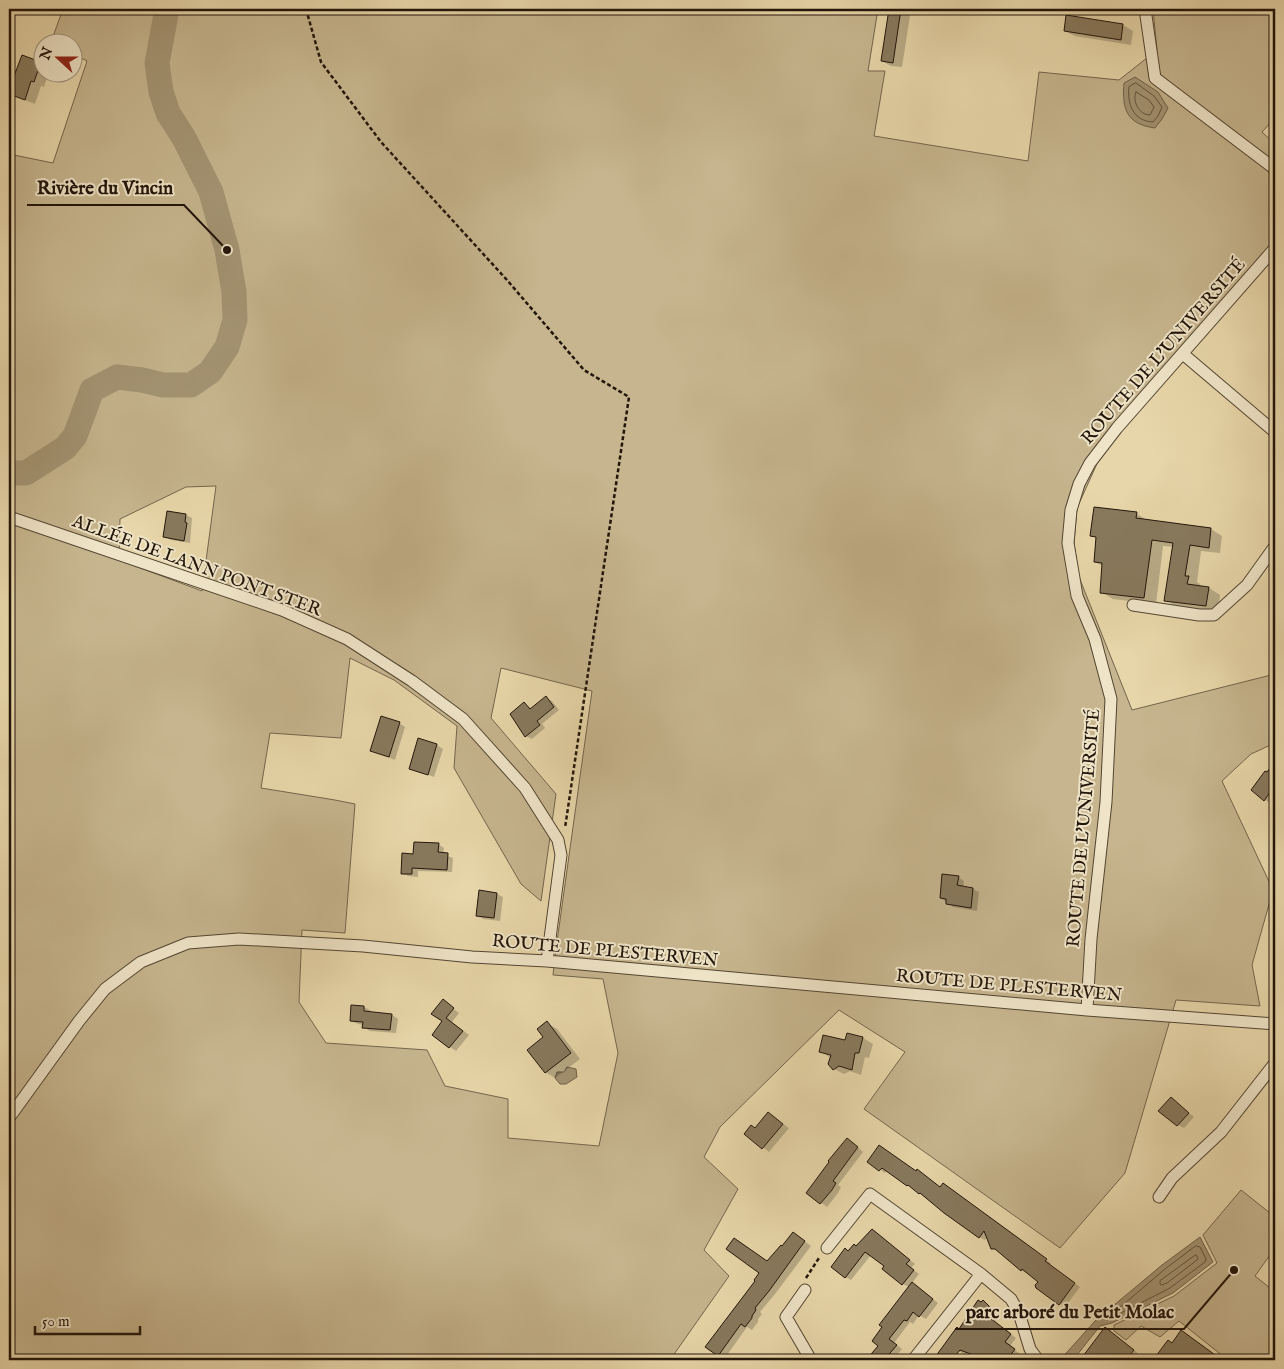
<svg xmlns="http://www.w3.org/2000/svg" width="1284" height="1369" font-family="'IM FELL English',serif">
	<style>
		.green { fill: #c6b58e; stroke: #74654c; fill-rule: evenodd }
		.water { fill: #a49473; stroke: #706149 }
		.shadow { fill: #0003 }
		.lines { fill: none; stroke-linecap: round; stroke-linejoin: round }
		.shore { stroke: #63543e; stroke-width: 1 }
		.river { stroke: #a49473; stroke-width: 25 }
		.building { fill: #88795d; stroke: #22150a }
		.minor-casing { stroke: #534532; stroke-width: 13 }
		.path { stroke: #22150a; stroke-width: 2.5; stroke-dasharray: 4 2.5; stroke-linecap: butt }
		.minor { stroke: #efe4c7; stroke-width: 11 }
		.labels { text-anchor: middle; stroke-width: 4; stroke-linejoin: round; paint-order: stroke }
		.street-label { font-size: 18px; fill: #22150a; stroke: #efe4c7 }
		.leader { fill: none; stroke: #22150a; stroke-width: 2 }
		.callout-dot { fill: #22150a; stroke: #efe4c7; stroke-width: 2 }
		.callout-label { font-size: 19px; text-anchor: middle; font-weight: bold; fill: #22150a; stroke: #efe4c7; stroke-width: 4; stroke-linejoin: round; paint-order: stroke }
	</style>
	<rect width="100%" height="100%" fill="#e7d6a9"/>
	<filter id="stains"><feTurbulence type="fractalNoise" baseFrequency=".004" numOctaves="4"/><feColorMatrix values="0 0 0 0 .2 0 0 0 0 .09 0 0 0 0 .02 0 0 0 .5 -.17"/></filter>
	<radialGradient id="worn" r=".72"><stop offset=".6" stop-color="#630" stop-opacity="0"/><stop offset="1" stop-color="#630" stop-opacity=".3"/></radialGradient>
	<path class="green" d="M63,9H878L868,71H885L874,136L1028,161L1039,72L1119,80L1157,50L1153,9H1275V118L1262,132L1275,144V256L1194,343L1100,457L1077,508L1074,543L1079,577L1132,710L1275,674V743L1251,754L1222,781L1273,890L1252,965L1260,1006L1176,1000L1125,1173L1060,1248L864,1109L905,1052L839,1010L720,1127L704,1157L738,1189L704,1250L729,1276L670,1360H9V1139L15,1130L9,1124V154L53,163L87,61L73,54L72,42H51ZM216,486L202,591L119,560L120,519L186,487ZM350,658L394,680L457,726L454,768L521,884L541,901L556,794L491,718L501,668L592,691L556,949L553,975L603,979L618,1053L599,1146L508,1138V1099L445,1086L427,1050L326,1043L299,1002L302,930L345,933L355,804L335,800L261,788L270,733L341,738Z
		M1241,1190L1275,1217V1248L1255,1276L1275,1292V1360H1222L1224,1357L1179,1321L1160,1337L1141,1326L1126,1340L1114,1331V1325L1174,1296L1217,1263L1203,1235Z"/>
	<path class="water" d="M1135,77L1158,92L1168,108L1162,119L1155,128C1126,124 1122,109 1124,83Z
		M567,1067L576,1069L577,1077L566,1084H560L555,1078L557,1072H564Z
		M1200,1237L1213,1262L1173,1293L1112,1323L1100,1326L1073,1360H1060L1095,1321L1162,1265Z"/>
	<path class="shadow" d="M891,9H911L902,67L891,66L882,61Z
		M1067,17L1123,25L1133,31L1131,45L1075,36L1065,31Z
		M40,63L42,64V72H49L44,87L41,86L35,104L9,94V83L11,76L15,77Z
		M1136,513L1148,521L1211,529L1222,536L1220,553L1201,551L1197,582L1200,584L1199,587L1209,588L1220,595L1218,612L1177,607L1166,600L1174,547L1163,546L1156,604L1113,599L1101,592L1103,566L1095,562L1097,538L1092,535Z
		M186,515L192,518L190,543L171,540L165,537Z
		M546,698L552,701L559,710L542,724L545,728L532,739L526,736L525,704L532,709Z
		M399,723L405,727L395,760L371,751Z
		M437,745L443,749L434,777L410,768Z
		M1271,769L1275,771V795L1270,803L1265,800L1267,774Z
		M438,844L444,848L443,854L453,858L452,872L418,871V877L408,876L402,873L415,855Z
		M958,877L964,881L963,888L973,889L979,892L977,911L953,907L941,898Z
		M480,892L497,894L503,897L500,921L483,919L477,915Z
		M443,1001L459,1013L452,1022L469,1035L456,1051L450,1047L444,1021Z
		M352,1006L364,1007L370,1010V1013L392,1015L398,1019L396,1033L370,1031L364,1027V1025L358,1024L351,1021Z
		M547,1023L557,1029L580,1059L555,1078L545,1072V1038Z
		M848,1034L863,1038L873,1044L869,1058L865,1057L861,1075L850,1071L844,1074L834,1069L831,1058L821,1052L846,1041Z
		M1171,1098L1194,1117L1184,1128L1178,1125Z
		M768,1113L789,1128L769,1152L746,1134L755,1129Z
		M853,1143L863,1152L838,1185L841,1187L838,1193L827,1207L808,1193Z
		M869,1162L941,1188H949L1051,1263L1050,1265L1080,1287L1065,1307L1060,1304L1039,1281L1028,1272L1027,1273L1021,1270L1000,1251L992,1248L988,1236L985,1240L979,1237L888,1170L885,1173Z
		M873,1230L915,1264L911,1268L919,1274L912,1283L938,1303L926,1319L919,1315L913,1324L910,1322L894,1343L902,1349L893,1360H868L880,1346L909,1287L903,1284L886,1266L871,1255L851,1280L845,1277L849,1252Z
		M799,1237L811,1246L775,1294L760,1312L762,1314L758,1319V1322L752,1330L747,1327L725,1358L707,1347L756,1281L761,1272L735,1239L768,1262Z
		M983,1301L995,1311L997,1318L995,1322L1016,1338L1010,1346L1020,1354L1014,1360H995L992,1358L990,1360H984L967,1353L965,1355L947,1344Z
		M1105,1328L1139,1354L1135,1360H1081Z
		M1187,1335L1221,1360H1196L1193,1358L1191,1360L1156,1359L1172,1344Z
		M929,1354L935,1357L939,1360H925Z
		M756,1355L762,1358L767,1360H752Z"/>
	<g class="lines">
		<path class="shore" d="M1136,83L1154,96L1162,107L1158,116L1153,122C1133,121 1127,104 1129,87Z
			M1136,92L1149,100L1154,107L1150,115C1139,115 1132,101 1136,92Z
			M1196,1246L1200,1247L1206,1259L1205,1262L1170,1288L1121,1313L1118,1312V1309L1165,1269Z
			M1196,1255L1198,1258L1197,1260L1167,1283L1162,1285L1160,1284V1281Z"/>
		<path class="river" d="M9,473H26L65,448L75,436L92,390L117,377L142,380L163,385H191L210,372L227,347L235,320L234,292L227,250L211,192L184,138L168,113L161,92L157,63L167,9"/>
	</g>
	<path class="building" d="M889,9H901L893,63L881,61Z
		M1066,15L1123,24L1121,40L1064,31Z
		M22,55L41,62L34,82L31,81L25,100L9,94V74L14,76Z
		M1094,507L1137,512L1136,518L1211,528L1209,548L1190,545L1185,576H1189L1187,584L1209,587L1206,606L1164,601L1173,543L1152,540L1144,598L1100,593L1102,563L1094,562L1096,537L1090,536Z
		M167,511L186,514L185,522L187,523L184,541L163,537Z
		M546,696L554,707L537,721L540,725L525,737L510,714L524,702L530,709Z
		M381,716L400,722L389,757L370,751Z
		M418,738L437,744L428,775L409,769Z
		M1275,761V785L1264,801L1251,790L1265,771L1267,772Z
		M414,842L439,843L438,852L448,853L447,870L412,868V874H401L402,853L413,854Z
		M942,874L959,876L957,885L973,888L971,908L946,904V899L940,898Z
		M479,890L497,893L494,918L476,916Z
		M443,999L454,1008L446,1018L463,1031L449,1048L432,1035L442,1021L431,1014Z
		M351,1005L364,1006V1011L392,1014L390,1030L362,1028L363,1022L350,1021Z
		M547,1021L571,1053L545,1073L527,1050L543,1037L537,1029Z
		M847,1033L863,1037L859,1053H855L852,1070L839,1066L833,1070L828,1064L831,1055L819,1052L823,1035L845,1040Z
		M1171,1097L1189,1113L1177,1126L1158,1111Z
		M768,1112L783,1124L762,1149L744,1134L751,1125L755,1128Z
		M847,1138L858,1147L833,1181L836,1183L832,1190L820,1204L806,1193L829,1162L828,1161Z
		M879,1145L916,1171L917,1169L940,1187L943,1183L1047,1259L1045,1261L1075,1283L1059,1305L1036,1288L1035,1285L1038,1282L1022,1269L1021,1271L995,1249H991L984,1231L979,1238L944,1213L920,1193L919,1194L908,1185L907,1186L882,1168L879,1171L867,1162Z
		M872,1229L910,1260L906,1264L914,1270L902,1285L882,1269L884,1266L865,1252L845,1278L831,1267L845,1248L848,1251L854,1244L856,1246Z
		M793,1232L805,1241L769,1291L755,1308L756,1310L752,1316V1318L745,1327L741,1324L718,1356L705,1347L755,1281L754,1280L759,1273L726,1249L734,1238L767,1261L781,1245L782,1246Z
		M912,1282L933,1299L919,1317L913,1312L907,1321L904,1320L889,1339L897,1345L884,1360H866L878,1346L872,1341L882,1327L879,1325Z
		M978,1300L981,1302L983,1300L989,1306L991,1314L990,1318L1011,1334L1005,1342L1015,1349L1007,1360H993L985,1355L981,1360L976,1356L960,1350L952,1360H933L957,1327L959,1329Z
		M1105,1327L1134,1350L1126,1360H1080Z
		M1181,1330L1222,1360H1153L1168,1340L1172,1343Z"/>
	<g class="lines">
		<g class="minor-casing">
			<path id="minor" d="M1145,9L1155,78L1275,169
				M1183,354L1275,432
				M9,517L282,610L347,639L412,681L463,719L525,788L558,840L561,855L547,961
				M1133,605L1199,615H1214L1247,585L1275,546
				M1087,1010L1091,939L1106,802L1111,699L1095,639L1077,596L1068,543L1071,510L1079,484L1090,463L1117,428L1275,248
				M9,1118L79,1021L105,989L141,962L188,943L239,939L363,946L472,957L547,961L1087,1010L1275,1024
				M1159,1197L1172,1178L1221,1132L1275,1063
				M827,1248L870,1194L981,1274L1011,1299L1019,1313L1030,1349L1038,1360
				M805,1290L786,1317L811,1360
				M913,1360L981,1274"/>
		</g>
		<path class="path" d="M306,9L321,62L381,142L507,280L584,370L629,397L565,828
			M806,1278L819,1258"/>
		<use href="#minor" class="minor"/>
	</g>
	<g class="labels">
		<g class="street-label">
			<text transform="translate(1163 351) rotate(-49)" y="6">ROUTE DE L'UNIVERSITÉ</text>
			<text transform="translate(197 565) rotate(20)" y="6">ALLÉE DE LANN PONT STER</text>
			<text transform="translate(1083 828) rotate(-85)" y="6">ROUTE DE L'UNIVERSITÉ</text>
			<text transform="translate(605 950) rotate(5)" y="6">ROUTE DE PLESTERVEN</text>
			<text transform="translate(1009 985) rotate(5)" y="6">ROUTE DE PLESTERVEN</text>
		</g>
	</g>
	<path class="leader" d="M227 250L184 205H27M1234 1270L1184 1329H955"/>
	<g class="callout-dot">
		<circle cx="227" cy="250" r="5"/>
		<circle cx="1234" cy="1270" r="5"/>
	</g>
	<g class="callout-label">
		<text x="105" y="194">Rivière du Vincin</text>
		<text x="1070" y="1318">parc arboré du Petit Molac</text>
	</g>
	<rect width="1284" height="1369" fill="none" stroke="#e7d6a9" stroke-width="30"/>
	<rect x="10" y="10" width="1264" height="1349" fill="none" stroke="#22150a" stroke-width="2.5"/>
	<rect x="15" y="15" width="1254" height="1339" fill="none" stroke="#22150a"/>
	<g transform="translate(58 58) rotate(291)"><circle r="24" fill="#efe4c7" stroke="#9d917b"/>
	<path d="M0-4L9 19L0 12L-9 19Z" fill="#8f2418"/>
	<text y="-8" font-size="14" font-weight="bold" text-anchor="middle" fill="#22150a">N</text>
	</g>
	<path d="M35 1326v8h105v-8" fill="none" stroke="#22150a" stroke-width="2.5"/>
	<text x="42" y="1326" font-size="15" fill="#22150a" stroke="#efe4c7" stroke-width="4" paint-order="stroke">50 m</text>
	<rect width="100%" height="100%" filter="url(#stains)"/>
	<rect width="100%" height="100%" fill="url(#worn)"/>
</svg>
